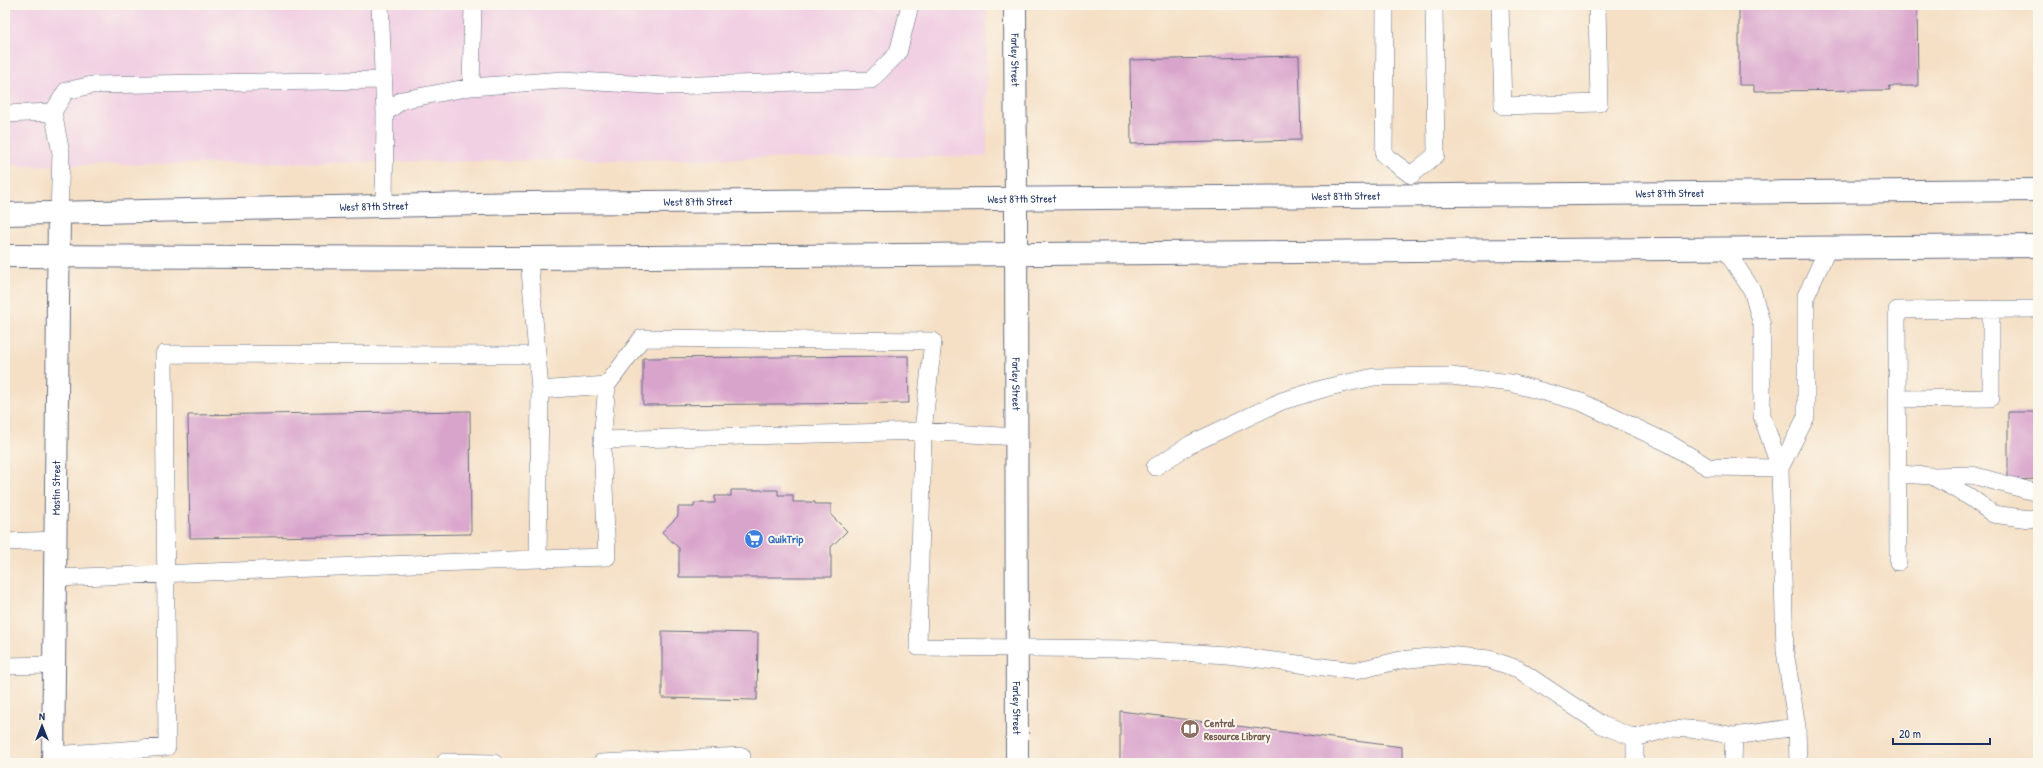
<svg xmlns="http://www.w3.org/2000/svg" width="2043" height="768" font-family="'Patrick Hand',sans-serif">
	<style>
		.built { fill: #f1d0e3 }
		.building { fill: #d9a4cc }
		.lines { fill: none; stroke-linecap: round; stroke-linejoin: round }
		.service-casing { stroke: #676d82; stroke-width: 18 }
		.minor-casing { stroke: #676d82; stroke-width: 24 }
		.tertiary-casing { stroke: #676d82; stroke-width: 24 }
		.secondary-casing { stroke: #676d82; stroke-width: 24 }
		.service { stroke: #fff; stroke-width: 17 }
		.minor { stroke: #fff; stroke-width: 22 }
		.tertiary { stroke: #fff; stroke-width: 22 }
		.secondary { stroke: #fff; stroke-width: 22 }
		.labels { text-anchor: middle; stroke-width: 4; stroke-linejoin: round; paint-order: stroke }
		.street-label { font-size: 11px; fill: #1b2f5e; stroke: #fbf7ec }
		.shop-label { font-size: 11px; font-weight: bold; fill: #366cbe; stroke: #fbf7ec; text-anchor: start }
		.education-label { font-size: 11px; font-weight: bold; fill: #785e54; stroke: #fbf7ec; text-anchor: start }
	</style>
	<rect width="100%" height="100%" fill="#fbf7ec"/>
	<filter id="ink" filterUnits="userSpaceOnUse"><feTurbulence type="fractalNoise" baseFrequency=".025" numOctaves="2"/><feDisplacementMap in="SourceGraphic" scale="8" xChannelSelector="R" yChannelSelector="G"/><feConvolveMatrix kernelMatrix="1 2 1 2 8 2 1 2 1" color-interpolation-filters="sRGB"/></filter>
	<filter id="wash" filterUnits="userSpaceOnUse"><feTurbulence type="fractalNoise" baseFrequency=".012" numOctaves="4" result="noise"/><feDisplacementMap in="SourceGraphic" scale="16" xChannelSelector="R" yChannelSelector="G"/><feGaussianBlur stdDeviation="0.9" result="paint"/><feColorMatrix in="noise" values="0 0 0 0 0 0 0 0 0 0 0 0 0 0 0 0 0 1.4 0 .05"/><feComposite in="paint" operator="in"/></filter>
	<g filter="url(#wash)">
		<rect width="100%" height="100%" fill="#f5e0c6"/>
		<path class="built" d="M5,5H987V156L5,166Z"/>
		<g id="blocks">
			<path class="building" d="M1739,5H1917L1918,86H1889L1890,90L1754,91V85H1739Z
				M1299,56L1301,140L1131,144L1130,60Z
				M908,356L909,403L643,405V358Z
				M470,411L471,534L190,538L188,415Z
				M2008,412H2038V479L2008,480Z
				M731,490H778V495H793V502H815V504H831V515L847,531L831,547V577H679V548L662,532L678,516V507H694V503H715V496H731Z
				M662,631L758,633L757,700L662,698Z
				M1120,711L1402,747V763H1120Z"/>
		</g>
	</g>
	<g filter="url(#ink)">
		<use href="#blocks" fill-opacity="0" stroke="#676d82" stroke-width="1"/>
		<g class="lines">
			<g class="service-casing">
				<path id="service" d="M380,5L385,113
					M1385,5L1384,155L1411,175
					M1500,5L1503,106L1599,103L1597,5
					M471,87L563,80L666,86L871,80L898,53L910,5
					M53,112L61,153L59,214
					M5,114L53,112L66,91L92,85L384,80
					M1411,175L1436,155L1434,5
					M384,206L385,113L402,100L471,87L473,5
					M1725,249L1752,290L1762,325V416L1780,468L1785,651L1797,727L1798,763
					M529,258L540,390L607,385L642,338L933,341L923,431L1016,437
					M607,385L602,440L923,431L918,647L1131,649L1227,655L1355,671L1401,660L1447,655L1489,659L1518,669L1602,725L1635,738L1671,728L1703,730L1734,736L1797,727
					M1897,399L1991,398V309
					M1155,467L1191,444L1282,401L1329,387L1374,377L1451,376L1511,383L1581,402L1670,444L1708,467L1780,468
					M1780,468L1806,417V296L1828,248
					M1898,474L1932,476L1970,497L1993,514L2029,519L2038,517
					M1932,476L1972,475L2038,493
					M5,542L56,540
					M538,559L607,557L602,440
					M1898,562L1897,310L2038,309
					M55,578L538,559L540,390
					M5,666L54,665
					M1635,738V763
					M53,755L167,747L164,354L537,355
					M445,762L494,763
					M601,763L742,756
					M1733,763L1734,736"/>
			</g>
			<g class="minor-casing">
				<g id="minor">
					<path id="s1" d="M1015,5L1016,199"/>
					<path id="s2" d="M53,763L59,214"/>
				</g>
			</g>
			<g class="tertiary-casing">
				<g id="tertiary">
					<path id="s3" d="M1016,199L1017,763"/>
				</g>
			</g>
			<g class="secondary-casing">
				<g id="secondary">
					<path id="s4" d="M5,214L527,203L2038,190"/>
					<path d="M5,256L529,258L2038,246"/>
				</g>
			</g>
			<use href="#service" class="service"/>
			<use href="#minor" class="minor"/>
			<use href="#tertiary" class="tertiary"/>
			<use href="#secondary" class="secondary"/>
		</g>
	</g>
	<defs>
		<g id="supermarket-disc" transform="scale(1)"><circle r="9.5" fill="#3f7fe0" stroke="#fbf7ec"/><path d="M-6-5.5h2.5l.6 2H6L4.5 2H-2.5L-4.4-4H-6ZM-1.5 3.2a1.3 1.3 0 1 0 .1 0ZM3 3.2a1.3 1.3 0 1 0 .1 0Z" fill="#fff"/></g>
		<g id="library-disc" transform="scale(1)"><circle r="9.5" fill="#8d6e63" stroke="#fbf7ec"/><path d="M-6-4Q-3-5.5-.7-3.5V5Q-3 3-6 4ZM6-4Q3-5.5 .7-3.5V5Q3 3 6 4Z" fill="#fff"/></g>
	</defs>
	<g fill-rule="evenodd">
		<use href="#supermarket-disc" x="754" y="539"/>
		<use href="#library-disc" x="1190" y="729"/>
	</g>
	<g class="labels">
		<g class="street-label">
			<text dy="4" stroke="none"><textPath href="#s1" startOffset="55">Farley Street</textPath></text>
			<text dy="4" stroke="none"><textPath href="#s4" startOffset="1665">West 87th Street</textPath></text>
			<text dy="4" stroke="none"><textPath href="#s4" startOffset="1341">West 87th Street</textPath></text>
			<text dy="4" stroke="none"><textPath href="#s4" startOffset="1017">West 87th Street</textPath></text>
			<text dy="4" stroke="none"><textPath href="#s4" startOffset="693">West 87th Street</textPath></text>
			<text dy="4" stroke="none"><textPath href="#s4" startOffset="369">West 87th Street</textPath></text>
			<text dy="4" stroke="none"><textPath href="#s3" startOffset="185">Farley Street</textPath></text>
			<text dy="4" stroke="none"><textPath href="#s2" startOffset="275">Mastin Street</textPath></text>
			<text dy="4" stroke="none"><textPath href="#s3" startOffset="509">Farley Street</textPath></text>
		</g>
		<g class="shop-label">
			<text x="768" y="543">QuikTrip</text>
		</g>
		<g class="education-label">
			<text x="1204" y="727">Central<tspan x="1204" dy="13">Resource Library</tspan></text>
		</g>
	</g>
	<rect width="2043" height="768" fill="none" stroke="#fbf7ec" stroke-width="20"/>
	<g transform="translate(42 726)" stroke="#fbf7ec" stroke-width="3" paint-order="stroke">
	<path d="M0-3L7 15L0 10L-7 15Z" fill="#1b2f5e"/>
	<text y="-6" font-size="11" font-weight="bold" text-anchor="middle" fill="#1b2f5e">N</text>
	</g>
	<path d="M1893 738v6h97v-6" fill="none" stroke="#1b2f5e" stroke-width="2"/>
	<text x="1899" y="738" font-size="12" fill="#1b2f5e" stroke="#fbf7ec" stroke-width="3" paint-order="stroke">20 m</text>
</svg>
